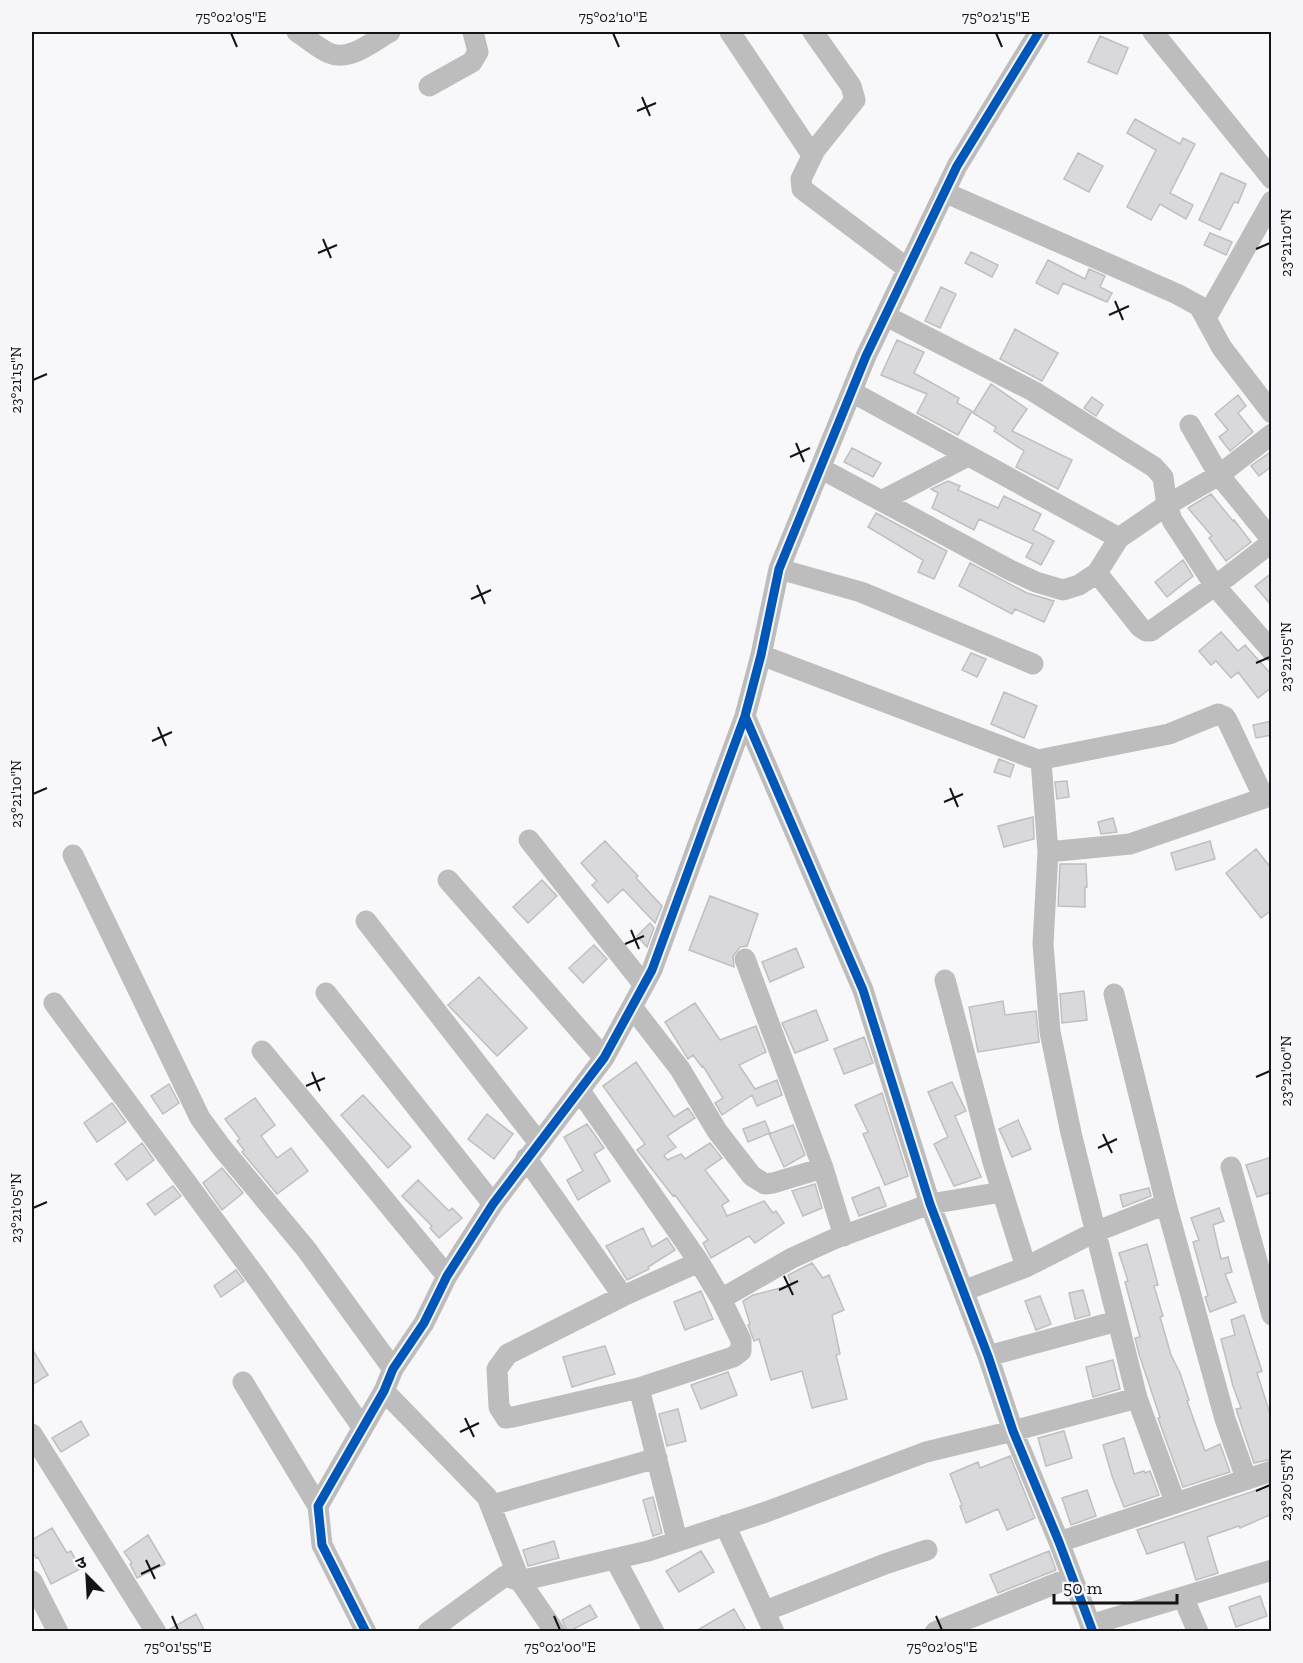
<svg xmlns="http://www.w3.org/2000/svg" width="1303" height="1663" font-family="'Zilla Slab','Noto Sans Devanagari',serif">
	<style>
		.building { fill: #d9d9db; stroke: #bfbfc1; stroke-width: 1.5 }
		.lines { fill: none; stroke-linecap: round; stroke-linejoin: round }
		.minor { stroke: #bebdbd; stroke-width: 21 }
		.cycleway-casing { stroke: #f7f6fb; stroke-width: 13 }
		.cycleway { stroke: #0057b8; stroke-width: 9 }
		.ticks { fill: none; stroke: #141315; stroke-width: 2 }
		.neatline { fill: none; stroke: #141315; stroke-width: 2 }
		.ticks-label { font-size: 15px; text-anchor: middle; fill: #141315 }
	</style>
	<rect width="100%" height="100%" fill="#f8f7fa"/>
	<path class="building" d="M1100,36L1128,48L1117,74L1088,62Z
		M1135,119L1180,144L1183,138L1195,144L1170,193L1193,205L1186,219L1160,204L1151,220L1127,207L1156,150L1127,133Z
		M1078,153L1103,166L1089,192L1064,179Z
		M1221,173L1246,184L1238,203L1234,202L1220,230L1199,220Z
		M1210,233L1232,242L1226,255L1204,245Z
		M971,252L998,265L992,277L965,263Z
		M1048,260L1085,279L1089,269L1105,276L1100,287L1112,293L1107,302L1063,283L1058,294L1036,283Z
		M941,287L956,294L940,328L925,321Z
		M1015,329L1058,353L1042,381L1000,359Z
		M897,340L924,352L914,373L959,398L957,403L972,411L958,435L917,413L927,394L881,375Z
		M991,384L1027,409L1012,431L1072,460L1058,489L1016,467L1024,451L994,431L996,427L973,413Z
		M1238,395L1246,406L1238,413L1253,432L1230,451L1219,437L1228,430L1215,414Z
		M1092,397L1103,405L1096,416L1084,408Z
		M852,448L881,463L873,477L844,462Z
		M1272,451V466L1259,476L1251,466Z
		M948,481L960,486L958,490L998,508L1004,496L1041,514L1033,530L1054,541L1041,565L1026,557L1033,544L979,519L974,530L932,508L938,493L931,489Z
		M1211,494L1233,521L1234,520L1251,542L1226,561L1209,538L1212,536L1188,508Z
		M876,513L947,551L934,579L918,572L923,560L868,527Z
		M1183,560L1193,576L1167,597L1155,582Z
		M970,563L1027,593L1054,601L1044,622L1015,609L1012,614L959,586Z
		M1272,573V606L1255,586Z
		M1221,632L1238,651L1245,645L1272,675V687L1258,698L1238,672L1231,678L1216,661L1211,665L1199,651Z
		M971,653L986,659L977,677L962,670Z
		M1004,692L1037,706L1024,738L991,724Z
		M1272,721V735L1256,738L1253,725Z
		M999,759L1014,765L1010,777L994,772Z
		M1067,781L1069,797L1057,799L1055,782Z
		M1033,817L1034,839L1004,847L998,826Z
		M1113,818L1117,832L1101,834L1098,822Z
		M605,841L638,876L636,878L662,906L655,923L623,889L608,903L592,885L597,881L581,863Z
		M1210,841L1215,859L1176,870L1171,853Z
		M1256,849L1272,869V910L1261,918L1226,873Z
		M1060,864H1086L1087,887H1085V907L1058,906Z
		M542,880L557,896L528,923L513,907Z
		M710,896L758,914L747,946L740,947L733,956L734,967L689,950Z
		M650,923L654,928L647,947L637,936Z
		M594,945L607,959L583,983L569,968Z
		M796,948L804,967L770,982L762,962Z
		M479,977L527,1028L497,1056L448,1005Z
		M1084,991L1087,1020L1062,1023L1060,994Z
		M1003,1001L1005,1015L1036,1011L1039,1042L978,1052L969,1007Z
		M695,1003L720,1040L756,1026L766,1052L739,1065L755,1089L777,1080L782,1095L757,1106L752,1095L722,1115L715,1103L723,1098L703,1066L702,1067L693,1055L688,1059L665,1022Z
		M816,1010L828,1040L795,1053L782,1023Z
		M864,1037L873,1063L844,1074L834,1049Z
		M636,1062L674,1117L688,1108L695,1118L667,1136L676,1147L664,1155L667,1160L681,1154L685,1159L710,1143L722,1158L705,1170L729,1201L722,1205L727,1216L764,1201L773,1213L776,1211L784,1223L755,1243L749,1236L711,1258L703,1243L708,1240L675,1195L673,1196L637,1150L645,1144L603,1086Z
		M952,1082L966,1111L955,1116L981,1177L954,1186L934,1144L948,1137L928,1092Z
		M169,1084L179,1103L163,1114L151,1096Z
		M882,1093L908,1176L885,1185L863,1134L868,1132L855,1105Z
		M363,1095L411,1147L388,1168L341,1115Z
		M255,1098L275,1125L261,1136L277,1158L291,1148L308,1171L277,1194L242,1152L244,1150L237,1141L240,1139L225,1119Z
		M112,1103L126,1122L97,1142L84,1123Z
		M487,1114L513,1134L494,1159L468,1139Z
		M1018,1120L1031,1149L1012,1157L999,1129Z
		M765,1121L770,1133L748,1142L743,1129Z
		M587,1124L604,1148L594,1154L610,1181L578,1200L567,1180L583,1171L564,1137Z
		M793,1125L805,1155L784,1167L769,1134Z
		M142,1143L154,1160L127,1180L115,1164Z
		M1272,1157V1192L1257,1197L1246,1165Z
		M222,1168L243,1193L222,1210L203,1183Z
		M418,1180L449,1211L452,1208L462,1218L439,1238L430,1228L432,1226L402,1196Z
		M815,1184L822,1208L803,1216L792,1191Z
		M173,1186L181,1196L155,1215L147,1204Z
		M879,1187L886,1206L859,1216L852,1198Z
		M1149,1188L1151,1196L1123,1207L1120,1195Z
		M1219,1208L1224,1221L1213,1225L1221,1259L1228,1257L1232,1272L1225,1274L1236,1302L1210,1312L1205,1297L1208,1296L1193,1242L1199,1240L1191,1218Z
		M643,1228L652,1247L667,1238L675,1250L648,1267L649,1269L627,1280L606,1246Z
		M1147,1244L1158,1285L1154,1286L1163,1316L1160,1317L1171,1355L1180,1373L1189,1400L1187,1401L1205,1451L1220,1444L1230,1472L1183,1487L1158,1418L1160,1417L1139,1354L1135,1338L1140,1337L1125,1282L1128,1281L1119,1253Z
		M812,1263L823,1278L829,1275L844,1310L832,1315L840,1354L836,1355L847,1399L812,1408L802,1371L771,1380L759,1339L754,1341L748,1325L750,1324L743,1301L753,1295L792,1285L788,1275Z
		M236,1270L244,1281L221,1297L214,1286Z
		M1083,1290L1090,1315L1075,1319L1069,1293Z
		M701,1291L713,1319L685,1330L674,1302Z
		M1040,1296L1051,1324L1036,1330L1025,1301Z
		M1244,1315L1262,1371L1257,1373L1272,1420V1459L1254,1463L1236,1409L1241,1408L1233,1386L1221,1339L1235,1335L1231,1320Z
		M605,1346L615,1374L572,1387L563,1357Z
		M32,1349L48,1375L32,1385Z
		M1113,1360L1120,1389L1093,1397L1086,1367Z
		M728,1372L737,1395L701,1409L691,1385Z
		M678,1409L686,1441L667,1446L659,1414Z
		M81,1421L89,1435L61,1452L52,1438Z
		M1064,1431L1072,1458L1046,1466L1038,1438Z
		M1124,1438L1134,1474L1144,1471L1145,1473L1150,1471L1159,1495L1124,1507L1112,1476L1103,1445Z
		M1010,1456L1035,1518L1007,1530L998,1509L966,1523L960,1506L962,1505L950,1474L978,1462L980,1468Z
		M1272,1485V1514L1240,1528L1239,1526L1207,1537L1218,1573L1196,1580L1184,1542L1147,1554L1137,1530Z
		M1087,1490L1096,1516L1071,1525L1062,1498Z
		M653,1497L662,1533L653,1536L643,1500Z
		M52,1528L67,1553L71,1551L80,1569L51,1584L38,1557L36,1558L32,1551V1540Z
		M148,1535L165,1564L137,1578L130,1564L132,1563L124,1552Z
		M554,1541L559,1558L528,1566L523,1550Z
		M701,1551L714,1572L679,1592L666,1571Z
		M1049,1551L1056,1570L998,1593L990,1575Z
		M1260,1596L1267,1616L1236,1627L1229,1607Z
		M590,1605L597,1617L568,1632L562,1620Z
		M734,1609L747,1632H694Z
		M196,1614L205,1632H169L168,1630Z"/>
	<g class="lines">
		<path class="minor" d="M297,32C307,38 318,48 329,53C350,62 373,41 390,32
			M730,32L812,155
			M813,32L851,86L855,100L815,150L801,179L802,189L908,269
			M1153,32L1272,179
			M429,86L472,62L478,52L473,32
			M944,192L1177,294L1199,306L1222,348L1272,413
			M886,316L1033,391L1154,467L1163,477L1167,505L1172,520L1215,586L1272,651
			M1206,318L1272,201
			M852,392L1119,538
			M1190,425L1219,475L1272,540
			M820,468L1010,570L1036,582L1063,590L1079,585L1097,573L1119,538L1167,505L1219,475L1272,434
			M881,501L968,456
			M779,569L861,592L1033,664
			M1097,573L1140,627L1146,631H1151L1227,577L1272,542
			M761,655L1038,760L1169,734L1218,714L1225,717L1228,722L1264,798
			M745,716L863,990L930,1204L988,1356L1013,1431L1059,1542L1093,1632
			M1041,761L1048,852L1043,944L1050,1032L1071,1133L1137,1398L1175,1502
			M529,840L644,985
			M1048,852L1130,844L1264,798L1272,794
			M73,855L200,1118L222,1148L306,1249L393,1369
			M448,880L604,1058
			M366,921L539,1143
			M745,959L823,1168L844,1236
			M945,980L993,1162L1026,1267
			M326,993L493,1204
			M1114,994L1166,1204L1225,1419L1246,1478
			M54,1003L260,1282L362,1427
			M632,1007L680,1069L717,1131L752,1176L765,1184L773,1183L823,1168
			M262,1051L447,1276
			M580,1091L699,1262L721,1299L741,1340V1351L733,1357L639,1388L513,1417L506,1418L499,1407L497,1369L508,1354L623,1296L699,1262
			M526,1158L623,1296
			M1231,1167L1272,1315
			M963,1291L1026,1267L1095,1232L1166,1204
			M721,1299L792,1258L834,1239L930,1204L1002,1192
			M988,1356L1117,1321
			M243,1382L318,1506
			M639,1388L677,1540
			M384,1391L487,1497L520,1581L555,1632
			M32,1434L156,1632
			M492,1505L657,1458
			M725,1525L774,1632
			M1059,1542L1272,1471
			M615,1559L654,1632
			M32,1581L58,1632
			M1183,1597L1198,1632
			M765,1611L885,1564L927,1550
			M1090,1625L1272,1570
			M366,1632L322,1545L318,1506L384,1391L393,1369L424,1323L447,1276L493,1204L604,1058L652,970L745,716L761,655L779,569L866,356L957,166L1039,32
			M428,1632L505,1576L520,1581L648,1551L766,1512L926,1452L1013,1431L1137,1398
			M935,1632L1072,1577"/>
		<g class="cycleway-casing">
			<path id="cycleway" d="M745,716L863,990L930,1204L988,1356L1013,1431L1059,1542L1093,1632
				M366,1632L322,1545L318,1506L384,1391L393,1369L424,1323L447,1276L493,1204L604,1058L652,970L745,716L761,655L779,569L866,356L957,166L1039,32"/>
		</g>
		<use href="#cycleway" class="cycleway"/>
	</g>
	<path class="ticks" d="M231,33L237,47M613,33L619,47M996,33L1002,47M642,97L650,116M637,111L656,103M323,239L331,258M1256,249L1270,243M318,253L337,245M1115,301L1123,320M1109,315L1129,306M33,380L47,374M796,443L804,462M790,457L810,448M477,585L485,604M471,599L491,590M1256,663L1270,657M158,727L166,746M152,741L172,732M950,788L958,807M33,794L47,788M944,802L963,794M631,930L639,949M625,944L644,936M312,1072L320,1091M1256,1077L1270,1071M306,1086L325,1078M1103,1134L1112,1153M1098,1148L1117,1139M33,1208L47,1202M784,1276L793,1295M779,1290L798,1281M465,1418L474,1437M460,1432L479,1423M1256,1491L1270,1485M146,1560L155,1579M141,1574L160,1565M172,1616L178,1630M554,1616L560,1630M936,1616L942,1630"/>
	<rect width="1303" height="1663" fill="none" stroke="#f7f6fb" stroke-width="66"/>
	<g transform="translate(87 1576) rotate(336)" stroke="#f7f6fb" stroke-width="4.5" paint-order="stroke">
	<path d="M0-4.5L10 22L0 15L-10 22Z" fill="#141315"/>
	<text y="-9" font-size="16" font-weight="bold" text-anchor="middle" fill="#141315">उ</text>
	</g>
	<path d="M1054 1594v9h123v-9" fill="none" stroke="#141315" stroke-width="3"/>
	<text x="1063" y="1594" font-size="18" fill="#141315" stroke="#f7f6fb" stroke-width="4.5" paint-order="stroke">50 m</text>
	<rect x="33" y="33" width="1237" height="1597" class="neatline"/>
	<g class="ticks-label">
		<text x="231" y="22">75°02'05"E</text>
		<text x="613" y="22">75°02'10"E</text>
		<text x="996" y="22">75°02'15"E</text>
		<text transform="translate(1286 243) rotate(-90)" y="5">23°21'10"N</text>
		<text transform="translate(16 380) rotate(-90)" y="5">23°21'15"N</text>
		<text transform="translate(1286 657) rotate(-90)" y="5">23°21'05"N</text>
		<text transform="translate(16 794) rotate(-90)" y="5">23°21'10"N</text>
		<text transform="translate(1286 1071) rotate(-90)" y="5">23°21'00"N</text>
		<text transform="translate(16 1208) rotate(-90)" y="5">23°21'05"N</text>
		<text transform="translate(1286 1485) rotate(-90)" y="5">23°20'55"N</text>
		<text x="178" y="1652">75°01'55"E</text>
		<text x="560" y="1652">75°02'00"E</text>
		<text x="942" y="1652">75°02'05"E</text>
	</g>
</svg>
